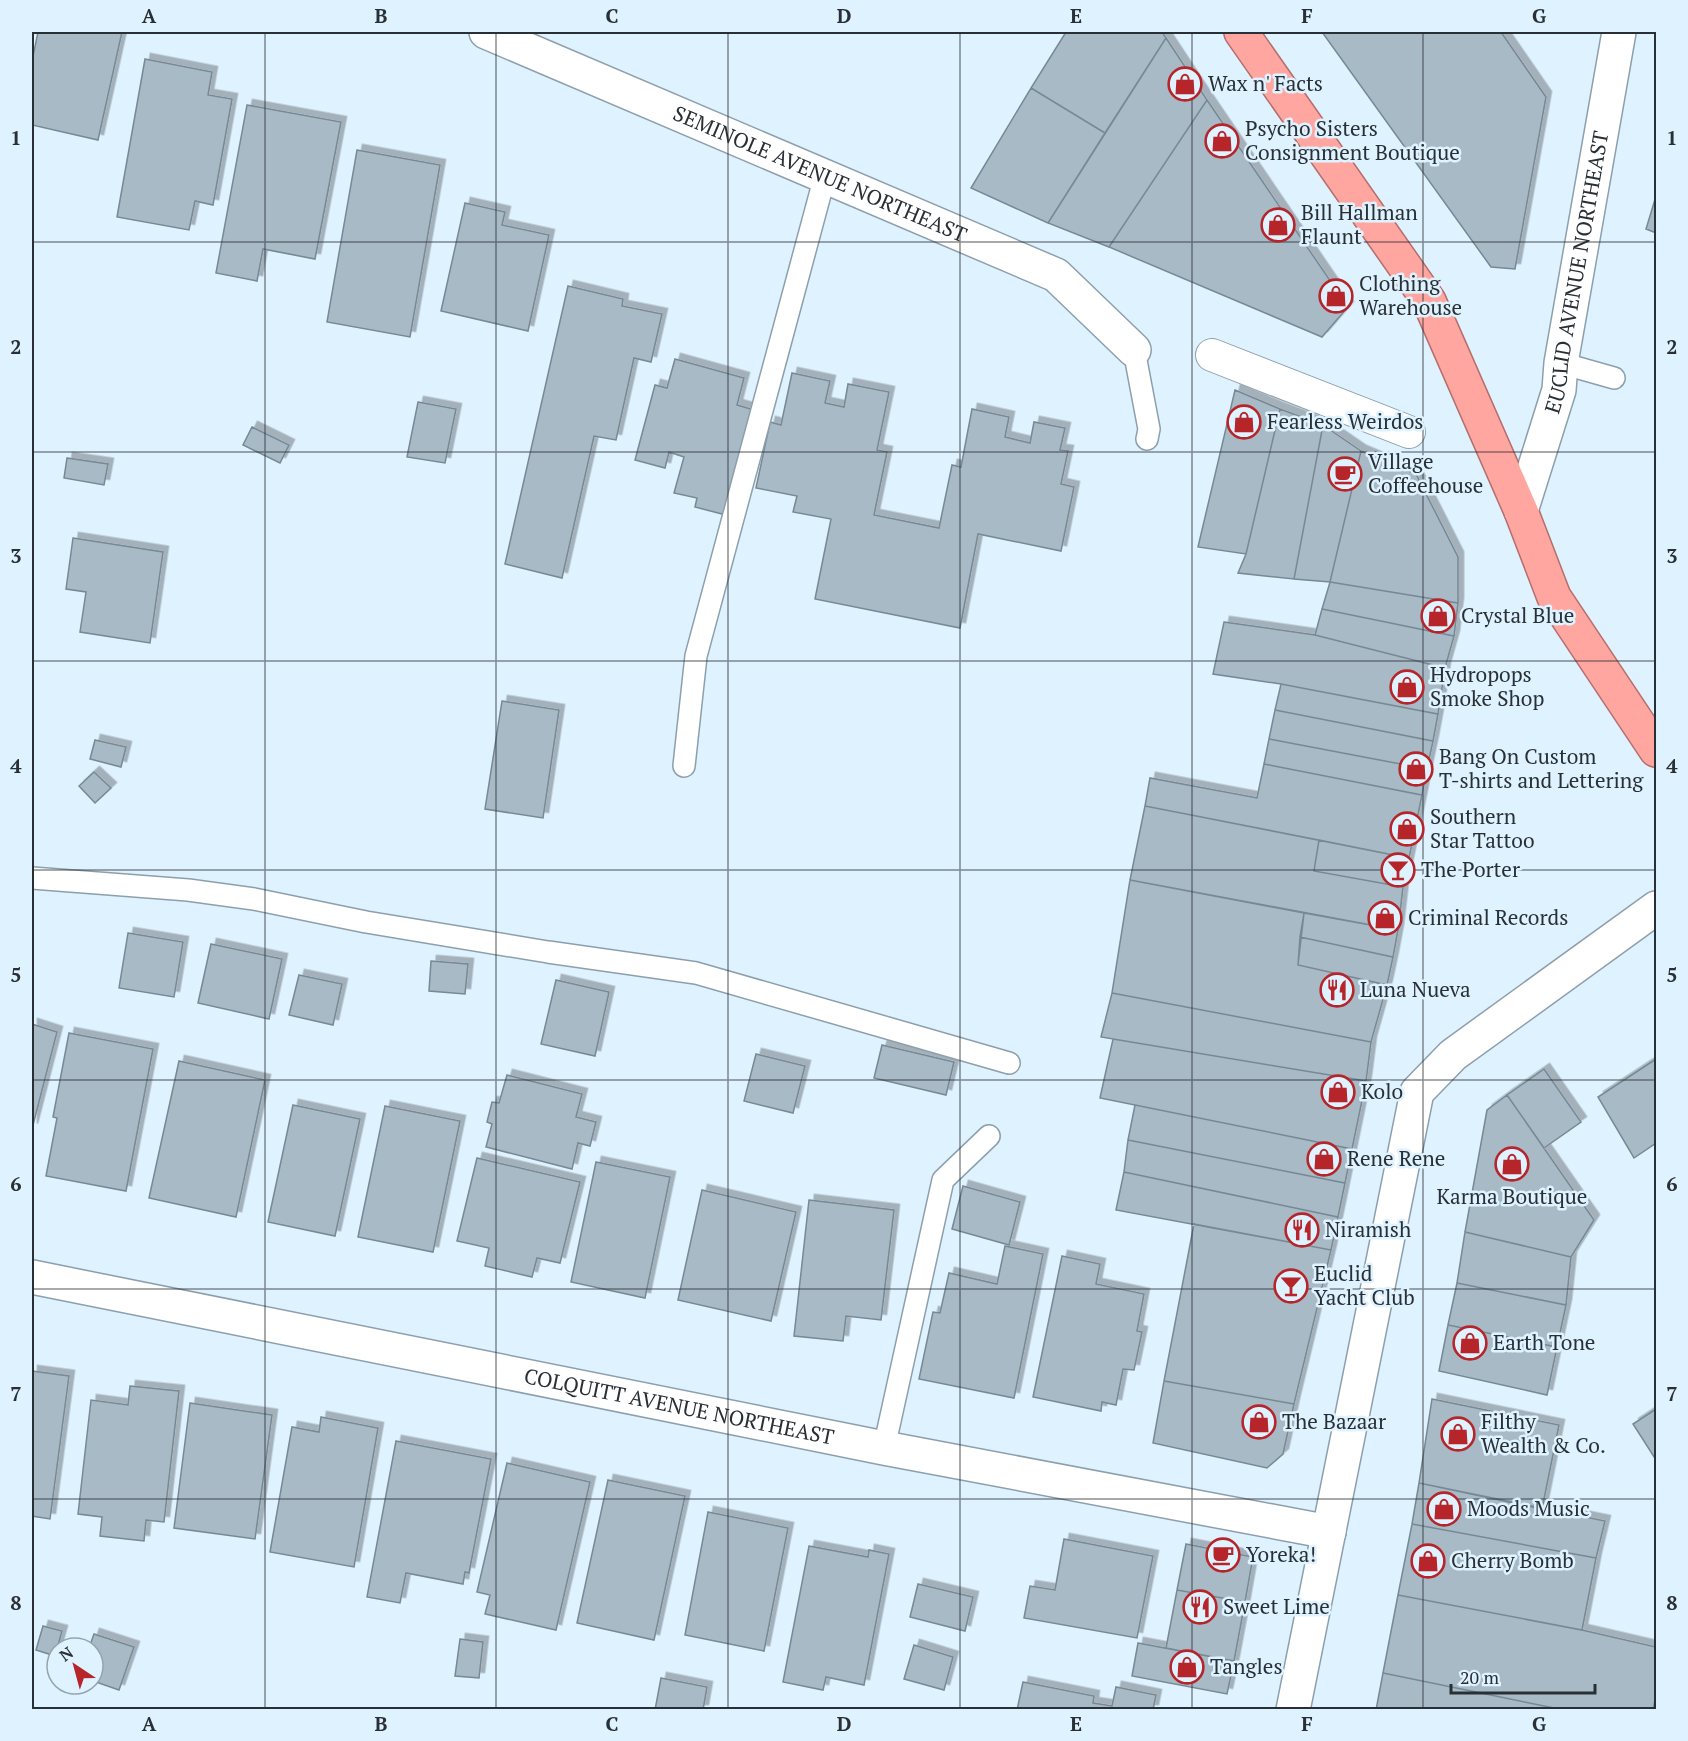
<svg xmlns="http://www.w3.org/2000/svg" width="1688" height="1741" font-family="'PT Serif',serif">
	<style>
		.building { fill: #a7bac6; stroke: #778994; stroke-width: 1.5; filter: url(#shadow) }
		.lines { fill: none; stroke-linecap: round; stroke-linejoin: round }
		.service-casing { stroke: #8d9fab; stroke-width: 24 }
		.pedestrian-casing { stroke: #8d9fab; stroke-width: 34 }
		.minor-casing { stroke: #8d9fab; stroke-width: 36 }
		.tertiary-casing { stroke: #8d9fab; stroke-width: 36 }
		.trunk-casing { stroke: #b46e6b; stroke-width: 36 }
		.service { stroke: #fff; stroke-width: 21 }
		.pedestrian { stroke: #fff; stroke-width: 32 }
		.minor { stroke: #fff; stroke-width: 33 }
		.tertiary { stroke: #fff; stroke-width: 33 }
		.trunk { stroke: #ffa6a0; stroke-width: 33 }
		.grid { fill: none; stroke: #293035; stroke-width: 1.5; stroke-opacity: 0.55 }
		.labels { text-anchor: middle; stroke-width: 5; stroke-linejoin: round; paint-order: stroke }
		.poi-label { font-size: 21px; fill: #293035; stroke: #dff2ff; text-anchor: start }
		.street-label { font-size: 21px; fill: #293035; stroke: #dff2ff }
		.neatline { fill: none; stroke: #293035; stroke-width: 2 }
		.grid-label { font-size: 20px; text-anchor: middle; font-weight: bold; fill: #293035 }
	</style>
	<defs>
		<filter id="shadow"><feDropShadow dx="5.5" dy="-5.5" stdDeviation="0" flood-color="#0004"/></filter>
	</defs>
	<rect width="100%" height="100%" fill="#dff2ff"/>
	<path class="building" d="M38,32H122L98,140L32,125V61Z
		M1066,32H1162L1166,38L1105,133L1031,88Z
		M1322,32H1501L1546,97L1515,269L1491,267Z
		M1166,38L1207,100L1109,247L1048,223Z
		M145,59L212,72L208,95L232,99L213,205L195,201L189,230L117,217Z
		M1031,88L1105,133L1048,223L971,188Z
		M1207,100L1348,307L1322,337L1109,247Z
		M247,105L341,122L315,259L263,249L257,281L216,273Z
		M357,150L440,165L410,337L327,322Z
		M1656,196V233L1646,229Z
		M465,203L505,212L502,225L549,235L528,331L441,311Z
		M568,286L623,299L622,306L662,314L651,362L634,358L616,440L594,436L562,578L505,564Z
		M675,359L744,378L737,405L754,410L726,515L695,507L697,498L674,493L684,457L669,452L665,468L635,460L655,385L667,388Z
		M792,373L830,381L825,403L844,407L848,384L889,392L877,450L887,452L874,515L939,528L952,465L961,467L972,409L1009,417L1005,437L1030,443L1034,422L1065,428L1060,450L1068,451L1061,484L1074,487L1061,551L978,534L960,628L815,599L831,519L793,512L797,496L756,488L770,422L781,425Z
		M1235,390L1280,409L1246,554L1198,547Z
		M418,402L456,409L445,463L407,457Z
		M1280,409L1323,425L1294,579L1238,573L1246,554Z
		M1323,425L1361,451L1330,582L1294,579Z
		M252,427L289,445L280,463L243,445Z
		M1361,451L1416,474L1458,557V603L1330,582Z
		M67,458L108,464L104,485L64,478Z
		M73,538L163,552L150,643L80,632L86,592L66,589Z
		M1330,582L1458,603L1454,636L1322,609Z
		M1322,609L1454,636L1445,668L1315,635Z
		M1224,622L1315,635L1445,668L1438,714L1281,684L1213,674Z
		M1281,684L1438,714L1433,741L1275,710Z
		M502,701L559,710L543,818L485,809Z
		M1275,710L1433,741L1427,769L1269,739Z
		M1269,739L1427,769L1422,795L1264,764Z
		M95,740L126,747L121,767L90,759Z
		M1264,764L1422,795L1409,858L1145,806L1150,778L1257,798Z
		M94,772L111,788L95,803L79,786Z
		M1145,806L1319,840L1314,871L1403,887L1398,930L1130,880Z
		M1319,840L1409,858L1403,887L1314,871Z
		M1130,880L1304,913L1298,965L1387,985L1371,1042L1112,993Z
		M1304,913L1398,930L1393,957L1300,937Z
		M128,933L183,942L174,997L119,988Z
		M1300,937L1393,957L1387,985L1298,965Z
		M211,944L282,959L269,1019L198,1003Z
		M431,961L468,964L465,994L429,991Z
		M299,975L342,984L333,1025L289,1015Z
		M556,980L609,992L595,1056L541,1044Z
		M1112,993L1371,1042L1366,1081L1101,1037Z
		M32,1024L57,1032L32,1129Z
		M69,1033L153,1049L126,1191L46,1176L57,1118L53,1117Z
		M1113,1039L1366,1081L1352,1149L1100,1098Z
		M882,1045L954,1062L946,1095L874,1078Z
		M756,1054L805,1066L793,1113L744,1101Z
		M1656,1059V1143L1634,1158L1598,1097Z
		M179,1061L265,1080L236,1217L149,1198Z
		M1544,1069L1581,1122L1544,1148L1507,1095Z
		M507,1075L582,1094L576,1117L596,1122L590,1146L578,1143L572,1169L486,1147L492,1124L487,1122L492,1102L499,1103Z
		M1507,1095L1594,1220L1571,1257L1465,1232L1487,1110Z
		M293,1105L360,1119L335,1236L268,1222Z
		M1135,1105L1352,1149L1345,1183L1128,1140Z
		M385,1106L460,1121L433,1252L358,1237Z
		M1128,1140L1345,1183L1338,1217L1124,1172Z
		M477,1158L580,1182L560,1263L537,1258L532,1277L485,1266L489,1248L457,1241Z
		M596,1162L670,1177L645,1298L571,1282Z
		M1124,1172L1338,1217L1331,1250L1116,1210Z
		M963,1186L1020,1202L1009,1245L952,1229Z
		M702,1190L796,1212L771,1321L678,1300Z
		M809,1200L894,1210L881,1320L846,1316L843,1341L794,1336Z
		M1194,1224L1331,1250L1294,1404L1164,1381Z
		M1465,1232L1571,1257L1566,1305L1457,1283Z
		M1005,1246L1043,1254L1014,1398L919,1379L933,1312L940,1313L949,1273L997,1284Z
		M1062,1256L1100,1264L1096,1284L1144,1294L1137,1331L1142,1332L1134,1370L1123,1369L1116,1405L1102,1402L1101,1411L1033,1397Z
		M1457,1283L1566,1305L1557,1347L1448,1325Z
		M1448,1325L1557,1347L1547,1395L1439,1371Z
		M32,1371L69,1376L50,1519L32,1516Z
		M1164,1381L1294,1404L1283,1454L1267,1468L1153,1443Z
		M130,1386L179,1391L164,1522L146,1520L144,1541L100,1536L102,1517L78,1514L91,1400L128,1405Z
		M1432,1399L1559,1425L1542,1509L1419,1483Z
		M190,1403L272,1415L255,1539L174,1528Z
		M1656,1409V1460L1633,1424Z
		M321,1417L378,1428L354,1567L270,1552L292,1427L319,1432Z
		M396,1441L491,1459L469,1573L465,1572L463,1584L406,1573L400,1603L367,1597Z
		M507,1463L590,1482L556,1630L485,1614L490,1595L477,1592Z
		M608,1480L685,1496L654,1640L577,1623Z
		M1419,1483L1605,1521L1596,1558L1412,1524Z
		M708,1512L788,1528L764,1651L685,1635Z
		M1412,1524L1596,1558L1582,1630L1398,1595Z
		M1064,1539L1153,1556L1137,1638L1024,1618L1030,1586L1055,1590Z
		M1186,1544L1253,1557L1245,1602L1177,1590Z
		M809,1546L868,1557L869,1550L889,1554L864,1685L826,1677L823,1690L783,1682Z
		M918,1584L973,1597L965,1631L910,1617Z
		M1177,1590L1245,1602L1234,1661L1166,1648Z
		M1398,1595L1582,1630L1656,1647V1695L1653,1710H1564L1383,1673Z
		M43,1626L62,1631L55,1656L36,1650Z
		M94,1634L134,1647L119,1690L93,1681V1648H89Z
		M460,1639L483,1642L479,1678L455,1676Z
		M1138,1643L1234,1661L1227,1694L1132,1676Z
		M914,1645L953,1657L944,1690L904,1679Z
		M1383,1673L1564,1710H1376Z
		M661,1678L707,1687L703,1710H655Z
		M1023,1682L1094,1696L1093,1703L1112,1706L1116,1687L1156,1695L1153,1710H1017Z"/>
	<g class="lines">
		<g class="service-casing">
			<path id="service" d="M1134,350L1149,429L1147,439
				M1561,363L1614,378
				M684,766L696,656L825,176
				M32,878L188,890L254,899L366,922L548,952L696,973L1009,1063
				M884,1448L943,1180L989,1136"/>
		</g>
		<g class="pedestrian-casing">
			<path id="pedestrian" d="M1212,355L1409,432"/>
		</g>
		<g class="minor-casing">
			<g id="minor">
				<path id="s1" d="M486,32L1056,275L1134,350"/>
				<path id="s2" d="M1521,511L1559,390L1561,363L1619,32"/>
				<path id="s3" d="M32,1277L884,1448L1329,1532"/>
			</g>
		</g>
		<g class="tertiary-casing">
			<path id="tertiary" d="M1293,1710L1417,1092L1453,1055L1656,908"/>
		</g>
		<g class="trunk-casing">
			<path id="trunk" d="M1241,32L1429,301L1521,511L1554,597L1656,750"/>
		</g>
		<use href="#service" class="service"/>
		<use href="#pedestrian" class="pedestrian"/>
		<use href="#minor" class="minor"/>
		<use href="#tertiary" class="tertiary"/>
		<use href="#trunk" class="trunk"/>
	</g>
	<path class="grid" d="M265,32V1710M496,32V1710M728,32V1710M960,32V1710M1192,32V1710M1423,32V1710M32,242H1656M32,452H1656M32,661H1656M32,870H1656M32,1080H1656M32,1289H1656M32,1499H1656"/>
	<defs>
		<g id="shop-ring" transform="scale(1.725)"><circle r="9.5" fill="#dff2ff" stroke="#b5252a" stroke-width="1.5"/><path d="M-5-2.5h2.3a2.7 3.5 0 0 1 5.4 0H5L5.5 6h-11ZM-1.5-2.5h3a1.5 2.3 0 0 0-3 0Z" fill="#b5252a"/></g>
		<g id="cafe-ring" transform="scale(1.725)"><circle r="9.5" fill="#dff2ff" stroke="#b5252a" stroke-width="1.5"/><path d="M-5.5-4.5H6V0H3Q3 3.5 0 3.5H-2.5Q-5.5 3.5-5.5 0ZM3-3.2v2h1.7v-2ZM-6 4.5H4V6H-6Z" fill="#b5252a"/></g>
		<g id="bar-ring" transform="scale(1.725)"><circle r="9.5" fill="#dff2ff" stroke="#b5252a" stroke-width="1.5"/><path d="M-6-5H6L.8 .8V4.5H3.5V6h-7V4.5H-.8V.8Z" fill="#b5252a"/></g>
		<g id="restaurant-ring" transform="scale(1.725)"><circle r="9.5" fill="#dff2ff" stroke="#b5252a" stroke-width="1.5"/><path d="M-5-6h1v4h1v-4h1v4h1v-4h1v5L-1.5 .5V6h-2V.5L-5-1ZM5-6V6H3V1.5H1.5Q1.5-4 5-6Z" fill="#b5252a"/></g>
	</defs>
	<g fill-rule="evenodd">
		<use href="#shop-ring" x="1185" y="84"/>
		<use href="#shop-ring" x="1222" y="141"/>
		<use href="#shop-ring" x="1278" y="225"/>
		<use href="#shop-ring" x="1336" y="296"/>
		<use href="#shop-ring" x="1244" y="422"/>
		<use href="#cafe-ring" x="1345" y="474"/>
		<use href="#shop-ring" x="1438" y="616"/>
		<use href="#shop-ring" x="1407" y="687"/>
		<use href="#shop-ring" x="1416" y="769"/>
		<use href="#shop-ring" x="1407" y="829"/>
		<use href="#bar-ring" x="1398" y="870"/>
		<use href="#shop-ring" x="1385" y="918"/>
		<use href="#restaurant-ring" x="1337" y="990"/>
		<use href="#shop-ring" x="1338" y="1092"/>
		<use href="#shop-ring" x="1324" y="1159"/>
		<use href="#shop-ring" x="1512" y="1164"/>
		<use href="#restaurant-ring" x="1302" y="1230"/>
		<use href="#bar-ring" x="1291" y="1286"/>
		<use href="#shop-ring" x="1470" y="1343"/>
		<use href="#shop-ring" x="1259" y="1422"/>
		<use href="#shop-ring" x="1458" y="1434"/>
		<use href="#shop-ring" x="1444" y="1509"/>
		<use href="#cafe-ring" x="1223" y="1555"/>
		<use href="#shop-ring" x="1428" y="1561"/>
		<use href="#restaurant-ring" x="1200" y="1607"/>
		<use href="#shop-ring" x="1187" y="1667"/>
	</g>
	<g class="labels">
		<g class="poi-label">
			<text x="1208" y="91">Wax n' Facts</text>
			<text x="1245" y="136">Psycho Sisters<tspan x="1245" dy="24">Consignment Boutique</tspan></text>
			<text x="1301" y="220">Bill Hallman<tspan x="1301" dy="24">Flaunt</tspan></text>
			<text x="1359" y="291">Clothing<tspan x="1359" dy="24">Warehouse</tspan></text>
			<text x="1267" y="429">Fearless Weirdos</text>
			<text x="1368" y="469">Village<tspan x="1368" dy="24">Coffeehouse</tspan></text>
			<text x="1461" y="623">Crystal Blue</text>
			<text x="1430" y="682">Hydropops<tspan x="1430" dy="24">Smoke Shop</tspan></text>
			<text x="1439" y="764">Bang On Custom<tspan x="1439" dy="24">T-shirts and Lettering</tspan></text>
			<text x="1430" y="824">Southern<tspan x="1430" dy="24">Star Tattoo</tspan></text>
			<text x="1421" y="877">The Porter</text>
			<text x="1408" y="925">Criminal Records</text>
			<text x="1360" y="997">Luna Nueva</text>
			<text x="1361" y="1099">Kolo</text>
			<text x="1347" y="1166">Rene Rene</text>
			<text x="1512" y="1204" text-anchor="middle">Karma Boutique</text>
			<text x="1325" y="1237">Niramish</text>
			<text x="1314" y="1281">Euclid<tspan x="1314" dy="24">Yacht Club</tspan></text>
			<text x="1493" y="1350">Earth Tone</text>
			<text x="1282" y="1429">The Bazaar</text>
			<text x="1481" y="1429">Filthy<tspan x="1481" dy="24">Wealth &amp; Co.</tspan></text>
			<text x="1467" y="1516">Moods Music</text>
			<text x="1246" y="1562">Yoreka!</text>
			<text x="1451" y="1568">Cherry Bomb</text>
			<text x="1223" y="1614">Sweet Lime</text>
			<text x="1210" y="1674">Tangles</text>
		</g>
		<g class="street-label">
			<text dy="7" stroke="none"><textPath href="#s1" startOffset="363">SEMINOLE AVENUE NORTHEAST</textPath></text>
			<text dy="7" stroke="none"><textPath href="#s2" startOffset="246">EUCLID AVENUE NORTHEAST</textPath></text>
			<text dy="7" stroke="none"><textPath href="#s3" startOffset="660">COLQUITT AVENUE NORTHEAST</textPath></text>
		</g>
	</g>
	<rect width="1688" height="1741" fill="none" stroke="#dff2ff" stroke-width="66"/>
	<g transform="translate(75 1666) rotate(324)"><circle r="28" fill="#dff2ff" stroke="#96a4ae" stroke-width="1.5"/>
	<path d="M0-4.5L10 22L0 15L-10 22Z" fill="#b5252a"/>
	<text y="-9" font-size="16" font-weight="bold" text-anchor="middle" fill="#293035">N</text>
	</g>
	<path d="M1451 1684v9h144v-9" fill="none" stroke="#293035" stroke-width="3"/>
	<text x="1460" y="1684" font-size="18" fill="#293035" stroke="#dff2ff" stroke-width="4.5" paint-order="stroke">20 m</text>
	<rect x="33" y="33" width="1622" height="1675" class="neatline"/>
	<g class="grid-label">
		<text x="149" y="23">A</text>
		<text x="381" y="23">B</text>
		<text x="612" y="23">C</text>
		<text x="844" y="23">D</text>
		<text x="1076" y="23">E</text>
		<text x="1307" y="23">F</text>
		<text x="1539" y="23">G</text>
		<text x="16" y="145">1</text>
		<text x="1672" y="145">1</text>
		<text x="16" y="354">2</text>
		<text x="1672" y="354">2</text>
		<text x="16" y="563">3</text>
		<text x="1672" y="563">3</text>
		<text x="16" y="773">4</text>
		<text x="1672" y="773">4</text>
		<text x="16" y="982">5</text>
		<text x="1672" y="982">5</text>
		<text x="16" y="1191">6</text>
		<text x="1672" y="1191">6</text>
		<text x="16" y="1401">7</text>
		<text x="1672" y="1401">7</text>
		<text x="16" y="1610">8</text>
		<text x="1672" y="1610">8</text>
		<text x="149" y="1731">A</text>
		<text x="381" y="1731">B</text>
		<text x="612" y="1731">C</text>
		<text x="844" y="1731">D</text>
		<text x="1076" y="1731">E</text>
		<text x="1307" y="1731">F</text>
		<text x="1539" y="1731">G</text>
	</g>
</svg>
